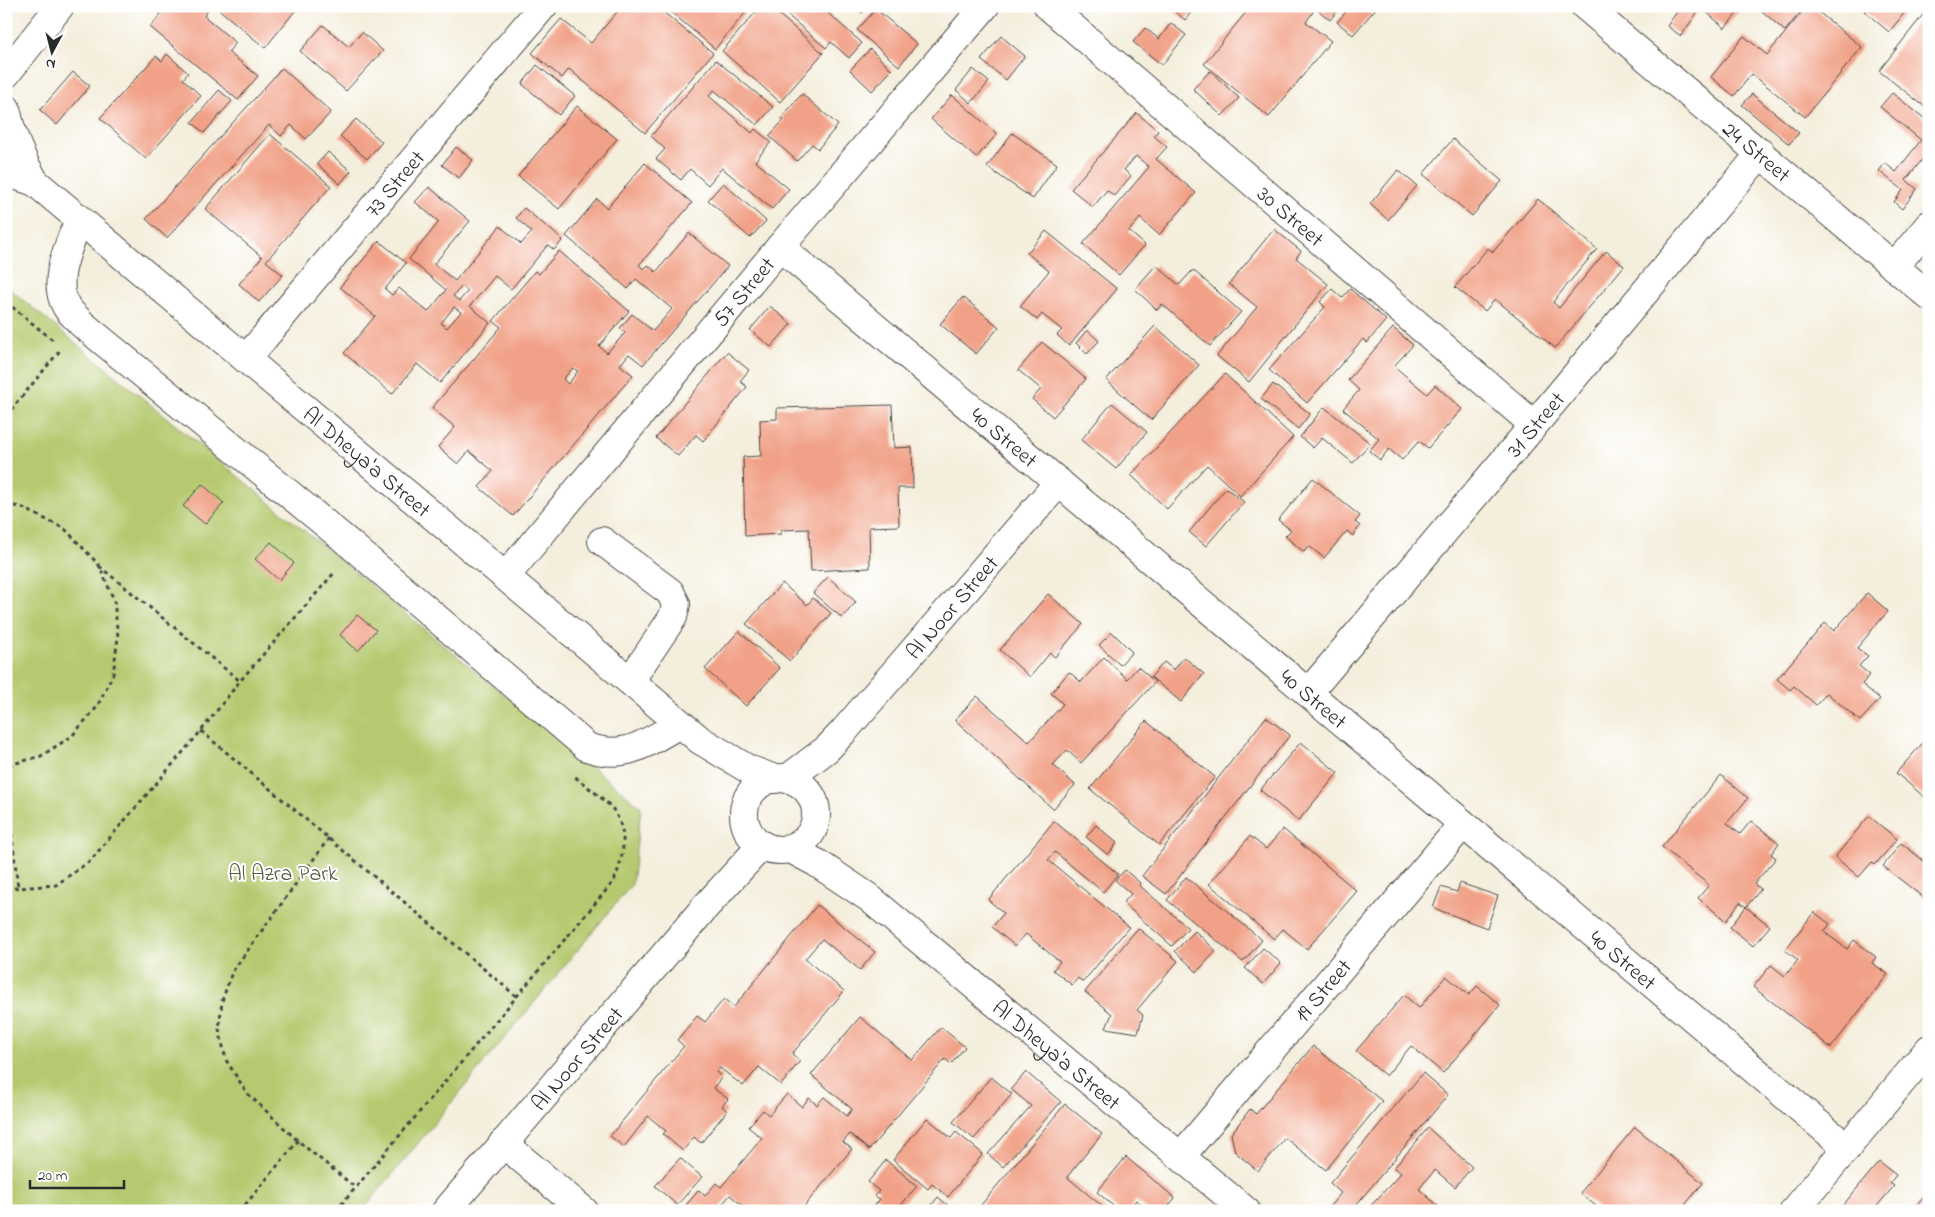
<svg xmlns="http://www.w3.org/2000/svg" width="1935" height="1217" font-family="'Indie Flower',sans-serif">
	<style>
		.green { fill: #b5ca6f; stroke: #707a4d }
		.building { fill: #f1a187; fill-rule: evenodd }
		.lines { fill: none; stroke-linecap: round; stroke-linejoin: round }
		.minor-casing { stroke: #494846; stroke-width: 30 }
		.path { stroke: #494846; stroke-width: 3; stroke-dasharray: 4 4; stroke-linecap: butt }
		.minor { stroke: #fff; stroke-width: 28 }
		.labels { text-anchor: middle; stroke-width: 4; stroke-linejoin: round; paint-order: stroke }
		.street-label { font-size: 22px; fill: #2b2b2b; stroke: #fff }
		.park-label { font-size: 22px; fill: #545b3f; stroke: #fff }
	</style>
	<rect width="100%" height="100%" fill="#fff"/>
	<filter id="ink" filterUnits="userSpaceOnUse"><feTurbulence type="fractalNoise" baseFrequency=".02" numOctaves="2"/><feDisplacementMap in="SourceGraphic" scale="10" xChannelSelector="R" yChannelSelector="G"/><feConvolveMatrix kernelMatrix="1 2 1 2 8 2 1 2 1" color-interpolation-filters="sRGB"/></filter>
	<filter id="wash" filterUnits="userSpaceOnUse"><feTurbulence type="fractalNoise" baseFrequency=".0096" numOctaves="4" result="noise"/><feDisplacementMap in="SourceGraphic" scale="20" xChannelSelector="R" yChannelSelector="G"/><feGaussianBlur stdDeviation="1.12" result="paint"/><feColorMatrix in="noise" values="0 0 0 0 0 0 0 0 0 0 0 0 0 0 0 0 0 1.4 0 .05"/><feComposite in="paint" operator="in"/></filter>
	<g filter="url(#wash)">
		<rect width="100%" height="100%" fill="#f4eedc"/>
		<path class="green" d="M6,286L641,807L632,884L362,1211H6Z"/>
		<g id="blocks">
			<path class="building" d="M167,6H211L204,16L236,43L228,52L258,76L238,100L150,27Z
				M215,6H299L265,48Z
				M622,6H656L713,53L645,133L569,69L562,78L532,53L561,19L591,43Z
				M664,6H751L715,49Z
				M761,6H820L862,43L849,58L831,42L826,48L778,7L775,11L823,53L780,102L722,51Z
				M854,6H868L862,13Z
				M1168,6H1196L1185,20Z
				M1251,6H1306L1313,12L1306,22L1331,41L1269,117L1204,64Z
				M1313,6H1341L1330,20Z
				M1351,6H1378L1353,35L1337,22Z
				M1681,6H1688L1697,13L1681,36L1667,26Z
				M1699,6H1743L1725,28Z
				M1756,6H1805L1785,31Z
				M1807,6H1811L1862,47L1805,117L1752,74L1734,96L1711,77L1744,36L1767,55Z
				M1868,6H1910L1889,32L1864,11Z
				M1929,7V110L1879,71Z
				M876,9L917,44L899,66L857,30Z
				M1171,23L1186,35L1162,65L1133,42L1145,28L1159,39Z
				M323,25L349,47L362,32L383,51L346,91L300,51Z
				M1001,36L1025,56L1006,80L981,60Z
				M870,49L892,70L872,91L850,70Z
				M167,54L188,73L183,79L201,96L146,159L100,118L156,56L162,61Z
				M716,60L773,107L757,125L714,90L709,96L752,133L755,129L771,142L755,161L789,189L772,209L722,168L708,185L690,169L681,180L656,159L665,149L651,136Z
				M537,65L575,96L559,115L522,84Z
				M282,68L331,112L306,139L291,125L281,136L269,125L167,238L146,219Z
				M973,69L989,82L971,103L956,90Z
				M1210,71L1239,98L1222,116L1193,89Z
				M73,72L90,86L57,125L40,110Z
				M219,90L232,101L204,133L192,122Z
				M1892,93L1929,122V151L1906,180L1917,189L1902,209L1894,202L1903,190L1879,171L1885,163L1896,172L1921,140L1880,107Z
				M802,94L838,125L818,149L812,144L797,161L769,136L784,120L781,118Z
				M1752,94L1799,133L1789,144L1742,105Z
				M952,95L997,134L976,158L931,119Z
				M577,106L617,139L559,209L518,176Z
				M1137,113L1158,131L1154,136L1167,147L1156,159L1196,193L1159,235L1140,218L1129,231L1145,245L1119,275L1083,244L1149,167L1136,156L1124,170L1131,176L1114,196L1107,190L1093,207L1071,189Z
				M356,119L382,142L367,159L340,136Z
				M1012,133L1057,164L1033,199L987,167Z
				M270,134L331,186L266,261L283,275L259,302L239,284L262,257L205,209Z
				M1453,139L1502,181L1472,216L1423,174Z
				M456,147L473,160L459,178L442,165Z
				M328,152L351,171L340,184L317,164Z
				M645,163L692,203L639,265L644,269L648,265L656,272L689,233L728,266L643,365L629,354L620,365L633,375L513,516L479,487L493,471L469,451L458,464L438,447L455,427L432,408L501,327L493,321L535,271L539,274L559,251L629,311L599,346L607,353L625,333L620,328L632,314L653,331L672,309L636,279L628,289L566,236L597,199L607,208ZM573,368L578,371L568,384L563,379Z
				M1398,170L1417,186L1388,220L1370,204Z
				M723,183L766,221L750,238L708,200Z
				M429,187L470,221L434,264L455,281L500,226L521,244L532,232L516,218L524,208L563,240L554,250L548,245L511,289L495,276L470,306L490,323L440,383L417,364L392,394L344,353L375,316L340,287L379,241L406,263L385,289L392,295L399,288L428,312L446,290L409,259L439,222L415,202ZM462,286L468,291L459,301L453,296ZM454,307L461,312L447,328L441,323Z
				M1538,199L1597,249L1553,302L1559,308L1606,251L1624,266L1555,348L1495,299L1485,311L1455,287L1488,248L1493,252Z
				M1274,229L1301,251L1296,258L1328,284L1249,382L1217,356L1257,307L1229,284Z
				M1046,231L1117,289L1069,346L1057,335L1062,330L1042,314L1037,320L1020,306L1049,271L1027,253Z
				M1156,265L1179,285L1193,270L1241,312L1210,346L1162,304L1157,310L1135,289Z
				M1332,289L1342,298L1350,289L1386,320L1367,343L1363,339L1307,403L1269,370L1325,307L1320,302Z
				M963,297L999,327L976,354L940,324Z
				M770,306L791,324L771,347L750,330Z
				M1155,326L1199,365L1151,420L1106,380Z
				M1393,328L1413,345L1394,366L1427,394L1435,385L1462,409L1428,448L1419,441L1402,460L1389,449L1380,460L1369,451L1379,439L1343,409L1359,390L1348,380Z
				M1087,330L1099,341L1087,354L1076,343Z
				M1042,342L1086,379L1053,417L1032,399L1041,389L1018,370Z
				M727,352L749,370L740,381L747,387L703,441L696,435L678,456L656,438Z
				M1225,374L1293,437L1240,496L1207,465L1167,509L1131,475Z
				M1273,384L1310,414L1298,429L1261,399Z
				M1112,403L1147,432L1116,469L1081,440Z
				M892,405L894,448L912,447L913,488H898L899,526L869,527L870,568L811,571L809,529L781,530V534L745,536L743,457L761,456L760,420L777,419V408Z
				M1324,407L1370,443L1353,463L1322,438L1313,448L1300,437Z
				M1313,478L1360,516L1355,522L1360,526L1353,536L1347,531L1324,558L1309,546L1304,552L1285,536L1291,530L1278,520Z
				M202,484L224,503L205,524L183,506Z
				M1226,488L1244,502L1206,546L1189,532Z
				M271,542L294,563L279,580L255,559Z
				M828,577L856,602L842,618L813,593Z
				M782,583L807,605L813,598L831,613L790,661L746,624Z
				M1867,593L1888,611L1857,648L1868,656L1859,666L1870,675L1862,684L1880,699L1860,721L1827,693L1816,705L1794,686L1790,690L1777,679L1825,623L1834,631Z
				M1048,594L1083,624L1055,657L1050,653L1030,677L1000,650Z
				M357,615L376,630L358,651L340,635Z
				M739,631L780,668L746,706L705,669Z
				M1112,632L1132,652L1120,665L1099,645Z
				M1104,657L1127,679L1138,667L1155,682L1081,763L1067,750L1053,765L1075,785L1053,809L955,720L977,696L1029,742L1063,704L1051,693L1069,672L1081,682Z
				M1184,657L1204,674L1181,702L1151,677L1164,662L1174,670Z
				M1266,717L1290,735L1166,894L1142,876Z
				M1146,721L1215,777L1159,845L1090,789Z
				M1929,736V801L1896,773Z
				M1301,742L1338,773L1298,821L1260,790Z
				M1721,775L1748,798L1727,823L1740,834L1751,821L1779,843L1771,854L1776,858L1754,884L1761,889L1746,907L1740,902L1726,921L1698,898L1709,885L1662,847Z
				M1869,816L1897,839L1875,865L1872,862L1859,877L1835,857Z
				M1054,821L1118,874L1103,892L1055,852L1048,860L1129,927L1083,982L1078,978L1072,985L1053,970L1060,962L1026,934L1015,946L992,927L1004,913L988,900Z
				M1096,825L1117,843L1108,855L1086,837Z
				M1283,829L1357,891L1307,949L1283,929L1274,939L1209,884L1250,836L1266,849Z
				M1901,843L1929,865V902L1883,866Z
				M1125,870L1140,883L1139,885L1188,928L1172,946L1123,903L1131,894L1115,880Z
				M1186,877L1262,940L1243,962L1167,900Z
				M1460,883L1498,896L1487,928L1433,908L1441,887L1457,892Z
				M817,905L875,952L860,970L822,939L805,959L844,991L792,1054L800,1061L781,1085L759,1067L743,1086L720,1068L716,1072L722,1077L713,1088L728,1099L722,1106L727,1111L701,1143L694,1137L683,1151L663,1134L666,1131L648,1116L624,1147L610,1136L684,1046L677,1040L697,1016L705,1022L724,999L734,1007Z
				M1746,907L1770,926L1753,946L1730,927Z
				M1814,912L1830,924L1824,932L1847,949L1854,940L1876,957L1872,963L1888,974L1831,1048L1753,987L1771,965L1785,976L1798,960L1785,950Z
				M1138,928L1178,961L1137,1010L1143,1015L1138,1033L1106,1028L1112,1014L1085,992Z
				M1195,931L1216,951L1197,972L1175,951Z
				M1263,948L1281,963L1263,984L1245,968Z
				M1446,976L1469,995L1477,986L1500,1005L1443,1073L1411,1046L1386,1076L1356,1051L1404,995L1419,1008Z
				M860,1017L912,1060L941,1027L965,1047L951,1064L945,1059L869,1150L850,1134L843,1142L852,1149L800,1211H749L730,1195L720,1207L724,1211H681L699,1190L705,1196L716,1183L721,1187L762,1138L748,1127L763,1110L769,1115L787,1094L802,1107L809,1098L817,1105L824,1097L847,1116L852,1109L811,1075Z
				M1313,1046L1382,1101L1326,1170L1285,1138L1258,1171L1235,1152L1231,1134L1250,1109L1256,1114Z
				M1026,1072L1061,1102L1003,1167L988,1154L1031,1106L1011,1089Z
				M1423,1073L1448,1095L1356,1205L1362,1211H1326L1341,1193L1330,1183Z
				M991,1077L1012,1094L974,1139L953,1122Z
				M1065,1104L1102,1134L1067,1177L1108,1211H976Z
				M927,1118L951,1138L956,1132L983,1154L948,1197L932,1184L928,1189L893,1160Z
				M1635,1127L1703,1183L1680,1211H1602L1580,1193Z
				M1428,1128L1472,1167L1455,1187L1435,1170L1419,1189L1438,1206L1436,1211H1366L1401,1173L1394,1168Z
				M1126,1157L1175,1198L1164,1211H1149L1136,1200L1128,1211H1119L1097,1192Z
				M680,1158L702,1177L677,1205L655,1186Z
				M886,1160L917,1186L896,1211H871L880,1199L875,1196L879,1191L868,1182Z
				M1879,1162L1896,1175L1890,1183L1894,1186L1873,1211H1838Z
				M1929,1191V1211H1912Z
				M938,1197L950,1207L947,1211H927Z"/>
		</g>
	</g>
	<g filter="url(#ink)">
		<use href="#blocks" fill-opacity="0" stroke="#494846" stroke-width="1"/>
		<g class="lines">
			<g class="minor-casing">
				<g id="minor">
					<path id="s1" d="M1048,6L1534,425"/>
					<path id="s2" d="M1585,6L1929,296"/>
					<path d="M6,74L60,6"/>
					<path d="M6,108C11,135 21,159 35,182"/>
					<path id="s3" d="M6,172L35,182L700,740L748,769L775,779"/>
					<path d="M79,219C70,245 51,279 66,306C69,312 77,318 82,324L344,539L587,747C627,761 646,742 680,724"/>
					<path id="s4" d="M780,247L1847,1148"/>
					<path d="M1894,267L1929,225"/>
					<path id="s5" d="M246,359L543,6"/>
					<path d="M602,541L670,592L676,604L673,617L630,681"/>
					<path id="s6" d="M505,577L780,247L985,6"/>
					<path id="s7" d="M1308,693L1534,425L1761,153"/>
					<circle cx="780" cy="814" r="36"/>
					<path id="s8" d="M787,779L827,749L844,731L1059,482"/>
					<path id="s9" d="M789,848L817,863L868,897L1246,1211"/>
					<path d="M503,1143L584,1211"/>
					<path id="s10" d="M1181,1156L1463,824"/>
					<path id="s11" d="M446,1211L707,905L762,845"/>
					<path d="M1794,1211L1929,1049"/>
				</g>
			</g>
			<path class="path" d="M6,302L54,341
				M6,416L62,348
				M6,505L21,507L65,529L99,565L114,600L118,637L113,674L97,707L72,736L41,756L6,766
				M99,566L240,681
				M201,731L516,996
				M6,786L18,888
				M329,838L232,972L222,1001L219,1029L226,1060L247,1093L298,1141L356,1188
				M6,887L18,888L56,885L90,861L201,731L240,681L335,572
				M240,1211L298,1141
				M336,1211L614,881C623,858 629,834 614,811C608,801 583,784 573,775"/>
			<use href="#minor" class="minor"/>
		</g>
	</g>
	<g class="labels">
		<g class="street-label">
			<text dy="8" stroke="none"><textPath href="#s2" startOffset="225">24 Street</textPath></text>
			<text dy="8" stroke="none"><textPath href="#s5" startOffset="230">73 Street</textPath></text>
			<text dy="8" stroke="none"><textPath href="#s1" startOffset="321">30 Street</textPath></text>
			<text dy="8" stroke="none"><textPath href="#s6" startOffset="372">57 Street</textPath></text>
			<text dy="8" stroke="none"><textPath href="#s7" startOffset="352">31 Street</textPath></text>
			<text dy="8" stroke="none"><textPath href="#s4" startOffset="294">40 Street</textPath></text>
			<text dy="8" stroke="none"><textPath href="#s3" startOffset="465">Al Dheya'a Street</textPath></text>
			<text dy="8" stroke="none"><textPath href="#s8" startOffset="239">Al Noor Street</textPath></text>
			<text dy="8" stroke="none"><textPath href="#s4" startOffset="699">40 Street</textPath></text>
			<text dy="8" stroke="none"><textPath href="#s4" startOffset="1104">40 Street</textPath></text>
			<text dy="8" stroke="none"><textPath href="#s10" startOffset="218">19 Street</textPath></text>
			<text dy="8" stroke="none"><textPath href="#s9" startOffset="339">Al Dheya'a Street</textPath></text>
			<text dy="8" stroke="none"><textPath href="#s11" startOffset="201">Al Noor Street</textPath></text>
		</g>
		<g class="park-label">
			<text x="283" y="880">Al Azra Park</text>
		</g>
	</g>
	<rect width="1935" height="1217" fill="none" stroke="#fff" stroke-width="25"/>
	<g transform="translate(52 52) rotate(187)" stroke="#ffffff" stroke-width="4" paint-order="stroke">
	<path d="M0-4L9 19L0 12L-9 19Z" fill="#2b2b2b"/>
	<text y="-8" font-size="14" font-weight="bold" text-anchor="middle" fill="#2b2b2b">N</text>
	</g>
	<path d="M30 1180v8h94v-8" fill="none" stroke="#2b2b2b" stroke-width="2.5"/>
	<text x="38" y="1180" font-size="15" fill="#2b2b2b" stroke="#ffffff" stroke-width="4" paint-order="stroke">20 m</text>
</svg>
